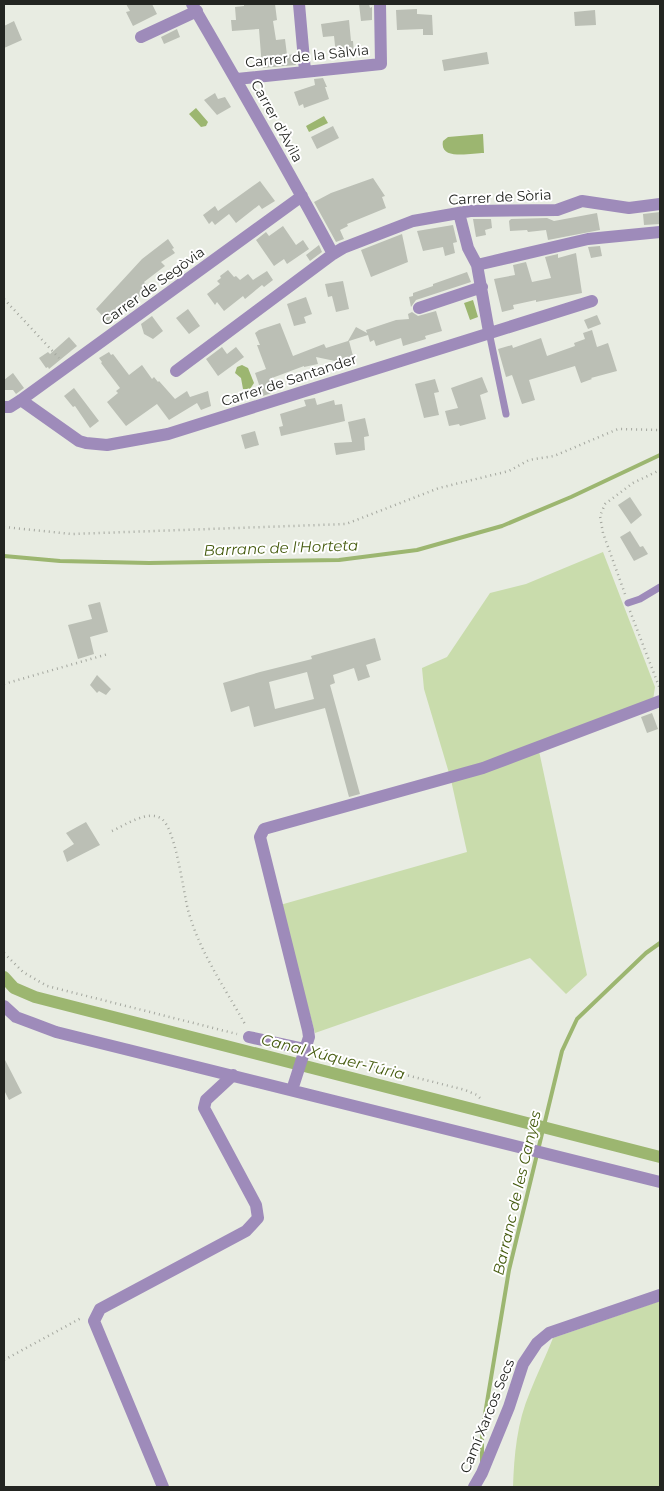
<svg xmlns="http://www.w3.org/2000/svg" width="664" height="1491" font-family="Montserrat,sans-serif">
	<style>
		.green { fill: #c9dcac }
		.water { fill: #9cb670 }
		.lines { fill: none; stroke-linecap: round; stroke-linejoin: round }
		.stream { stroke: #9cb670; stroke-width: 4 }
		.canal { stroke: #9cb670; stroke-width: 12 }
		.building { fill: #bbbfb5; fill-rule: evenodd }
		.path { stroke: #a4a79f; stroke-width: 2.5; stroke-dasharray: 1 4; stroke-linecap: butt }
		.lane { stroke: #9e8bba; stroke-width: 7 }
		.street { stroke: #9e8bba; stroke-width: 12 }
		.labels { text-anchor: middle; stroke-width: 4; stroke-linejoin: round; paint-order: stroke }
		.street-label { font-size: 14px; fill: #232521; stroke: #fff }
		.water-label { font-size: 15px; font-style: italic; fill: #455b0e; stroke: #fff }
	</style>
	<rect width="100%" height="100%" fill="#e8ece2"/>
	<path class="green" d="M603,552L655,687L653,700L483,764L449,773L424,689L422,668L447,657L490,593L526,584Z
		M539,751L587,975L566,994L530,958L315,1033L280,905L467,852L451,780Z
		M657,1302H660V1487H513C514,1455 517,1422 530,1392C537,1374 546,1356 553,1338Z"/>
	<path class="water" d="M196,108L208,122L206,126L201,127L189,114Z
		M324,116L328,123L309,132L306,126Z
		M483,134L484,153C472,153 439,161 443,141L448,137Z
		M473,300L478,317L470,320L464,303Z
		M242,365L248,368L254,383L250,389H243L241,378L235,373L237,367Z"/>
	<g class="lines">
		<path class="stream" d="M4,556L60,561L149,563L339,560L417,550L502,526L571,497L660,455
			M482,1462V1432L509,1270L562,1051L577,1019L646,953L660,943"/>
		<path class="canal" d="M4,977L14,988L35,997L660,1157"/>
	</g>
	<path class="building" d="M126,4H152L157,14L133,26L126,12L130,11Z
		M244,4H275L277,20L273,21L276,40L285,39L287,55L295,54L296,65L262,68L259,29L232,31L231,20H236L235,7L244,6Z
		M359,4H369L370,8L372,7V20L361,21Z
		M417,9V14L432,15L433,35H423V29L397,30L396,10Z
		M595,10L596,25L575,26L574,12Z
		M349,20L351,41H353L354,53L336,55L334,36L323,37L321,24Z
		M14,21L22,40L4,48V26Z
		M177,29L180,37L164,44L161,37Z
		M487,52L489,64L444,71L442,60Z
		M323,78L327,87H325L329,99L304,108L303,104L299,106L294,92L315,85L314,79Z
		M215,93L218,99L225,97L231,107L217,115L204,100Z
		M333,126L339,138L317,149L311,137Z
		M373,178L385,196L382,197L386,208L347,224L348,226L340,230L344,239L336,242L314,202L331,193Z
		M260,181L275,201L262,209L259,205L236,223L229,214L215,225L212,221L209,224L203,215L215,206L218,211Z
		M660,212V224L644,225L643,214Z
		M597,213L600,230L548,240L546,230L528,232L527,230L510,231L509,221L511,219L547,218L554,221Z
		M473,219H491L492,228L485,230L486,235L476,237Z
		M453,225L457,242L453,243L455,253L445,256L443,247L423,251L417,231Z
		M283,226L296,245L303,240L309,249L287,264L284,259L274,266L256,240L266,232L269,236Z
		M402,234L408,262L371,277L361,250Z
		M168,239L174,248L172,249L175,253L161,262L165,266L144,282L150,289L134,301L136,303L128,310L125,306L108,322L96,309L142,259Z
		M319,245L322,252L310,261L306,255Z
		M600,246L602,256L591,258L588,247Z
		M576,253L582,293L536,302V300L513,305L514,309L502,312L494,279L515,275L513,265L526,262L532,282L551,278L545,257L558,254V258Z
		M228,270L234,277L236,276L240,280L248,274L253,280L267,271L273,280L264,287L262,285L245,299L243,296L224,311L217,302L215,305L207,294L220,284L217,281L221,278L220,276Z
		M467,272L471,282L416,300L411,307L409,297L413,296V293L433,286V284Z
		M343,281L349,309L336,312L332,296L328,297L325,284Z
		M306,297L312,314L304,317L306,323L294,326L287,304Z
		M188,309L200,326L189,334L176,318Z
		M436,311L442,331L425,336L426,339L403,346L401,338L376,346L374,340L370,342L368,335L349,341L353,356L335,361L316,357L318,364L304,367V366L272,378L277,391L263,396L255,373L266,369L257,345H260L255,333L259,330L280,323L293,356L324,344L326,348L348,341L356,327L367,333L366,330L396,320L409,319L408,314L412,312L418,316Z
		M597,315L601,324L588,329L584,320Z
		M152,316L163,331L153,339L144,334L141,324Z
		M592,330L597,347L608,343L617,371L591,378L592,379L581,383L575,366L529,380L535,400L522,404L512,375L506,377L498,349L512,345L513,348L541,338L547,356L575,346L574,343L585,339L583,333Z
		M69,337L77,346L49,369L48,367L46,368L39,358L48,352L50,354Z
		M222,347L227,354L236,347L244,357L218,376L206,359Z
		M109,352L111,355L113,354L129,375L142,365L152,379L154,377L158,382L159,381L175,399L187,391L190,397L208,391L211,406L201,410L197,403L169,420L157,404L126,426L107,402L118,393L116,391L120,388L101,363L102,362L99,358Z
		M13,373L24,388L16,394L13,390H4V380Z
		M482,377L488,392L480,395L486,419L460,426L459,424L449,426L445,411L458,408L451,388Z
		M435,379L439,392L434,393L439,415L424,418L415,384Z
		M74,388L99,421L90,428L75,406L73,407L64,396Z
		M315,398L317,405L334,400L335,405L342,404L345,421L281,436L279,427L283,426L280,414L306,406L304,400Z
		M365,418L369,436L364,437L365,450L336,455L334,443L352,442L348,422Z
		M255,431L259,445L245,449L241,435Z
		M630,497L642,515L631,524L618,505Z
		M630,531L640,547L643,546L648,554L634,561L620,537Z
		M100,602L108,632L90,637L94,654L78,659L68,625L92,619L88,605Z
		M375,638L381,660L366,665L370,677L358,681L354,668L333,675L335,683L330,685L360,794L349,797L325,708L254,727L249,706L231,712L223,683L260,672L312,659L311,656ZM307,672L314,699L275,709L269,682Z
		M97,675L111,689L106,695L99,691L97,693L90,685Z
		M652,713L658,729L647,733L641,717Z
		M86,822L100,845L67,862L63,851L74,844L66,833Z
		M4,1058L22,1093L9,1100L4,1090Z"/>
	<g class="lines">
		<path class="path" d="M4,299L59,358
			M4,527L72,534L346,524L439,488L509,471L529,460L554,456L618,429L660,430
			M625,594L603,533L600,516L605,504L633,483L660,470
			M630,611L660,689
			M4,684L108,654
			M112,831C125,825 149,809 162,819C176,831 183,890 188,910C199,951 225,988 246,1026
			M4,953L23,972L47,986L237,1034
			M316,1052L465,1090L477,1095L482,1100
			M4,1360L83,1317"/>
		<path class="lane" d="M489,332L506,414
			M628,603L640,599L660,587"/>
		<path class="street" d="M192,4C240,87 288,169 333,254
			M299,4L305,71
			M141,37L197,11
			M237,79L381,64L380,4
			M459,213L468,248L477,265L489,332
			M477,265L588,239L660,232
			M419,308L482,287
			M176,371L333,254L343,248L413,221L470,211L557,210L582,201L629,208L660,204
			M21,400L79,441L86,443L107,445L168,434L592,301
			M4,407H10L21,400L302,196
			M4,1006L16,1017L56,1032L660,1182
			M249,1037L305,1049
			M292,1090L309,1037L308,1030L260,837L264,829L483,768L660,701
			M163,1487L94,1321L100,1309L246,1231L258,1218L256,1205L204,1108L206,1100L233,1075
			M474,1487L482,1473L509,1407L523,1364L537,1343L549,1333L660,1295"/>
	</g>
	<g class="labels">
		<g class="street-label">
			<text transform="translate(307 56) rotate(-6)" y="5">Carrer de la Sàlvia</text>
			<text transform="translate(277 121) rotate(61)" y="5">Carrer d'Àvila</text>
			<text transform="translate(500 197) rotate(-3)" y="5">Carrer de Sòria</text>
			<text transform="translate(153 286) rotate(-36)" y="5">Carrer de Segòvia</text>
			<text transform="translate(289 380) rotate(-18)" y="5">Carrer de Santander</text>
			<text transform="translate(487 1416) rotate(-68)" y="5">Camí Xarcos Secs</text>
		</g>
		<g class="water-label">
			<text transform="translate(281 548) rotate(-2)" y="5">Barranc de l'Horteta</text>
			<text transform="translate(333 1057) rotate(14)" y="5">Canal Xúquer-Túria</text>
			<text transform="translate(517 1193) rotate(-77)" y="5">Barranc de les Canyes</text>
		</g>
	</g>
	<rect width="664" height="1491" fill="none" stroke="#232521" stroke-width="10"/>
</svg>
